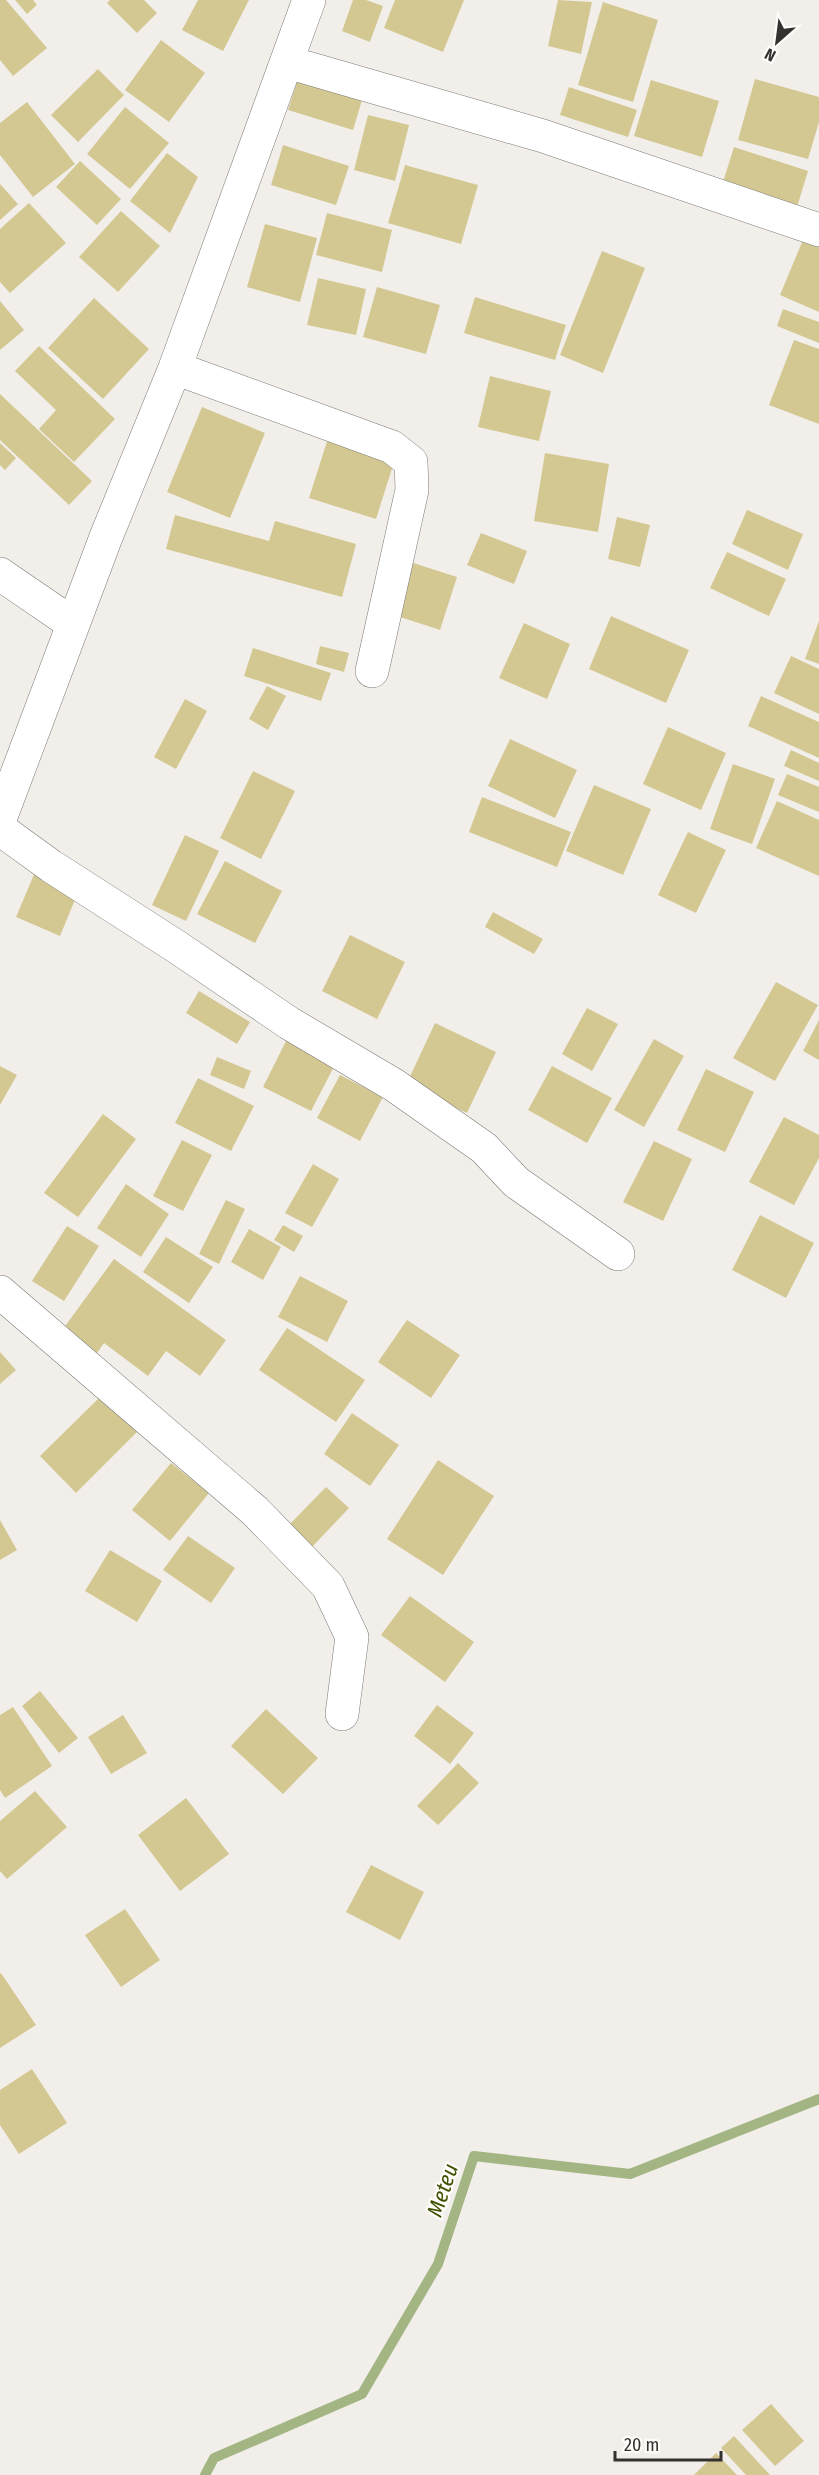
<svg xmlns="http://www.w3.org/2000/svg" width="819" height="2475" font-family="'Fira Sans Condensed',sans-serif">
	<style>
		.lines { fill: none; stroke-linecap: round; stroke-linejoin: round }
		.stream { stroke: #a3b582; stroke-width: 10 }
		.building { fill: #d4c892 }
		.minor-casing { stroke: #7c7976; stroke-width: 34 }
		.minor { stroke: #fff; stroke-width: 33 }
		.labels { text-anchor: middle; stroke-width: 4.5; stroke-linejoin: round; paint-order: stroke }
		.water-label { font-size: 22px; font-style: italic; fill: #3e5100; stroke: #fffcf9 }
	</style>
	<rect width="100%" height="100%" fill="#f2efeb"/>
	<g class="lines">
		<path class="stream" d="M205,2475L214,2458L362,2394L438,2264L474,2156L630,2174L819,2099"/>
	</g>
	<path class="building" d="M0,0H6L47,48L13,76L0,60Z
		M15,0H33L37,5L27,14Z
		M110,0H144L157,13L137,33L107,3Z
		M198,0H249L223,51L182,30Z
		M353,0H366L383,6L370,42L342,31Z
		M395,0H464L443,52L384,28Z
		M558,0L592,2L581,54L548,46Z
		M603,2L658,20L633,102L578,85Z
		M161,40L205,73L169,122L125,90Z
		M98,69L124,95L78,142L51,115Z
		M299,76L363,97L353,130L288,110Z
		M755,79L819,97V122L808,159L738,140Z
		M651,80L719,101L702,157L634,136Z
		M569,87L637,110L628,137L560,115Z
		M27,102L75,164L33,197L0,155V123Z
		M125,107L169,143L130,189L87,154Z
		M368,115L409,125L395,181L354,170Z
		M283,145L349,166L336,205L271,185Z
		M734,147L808,171L797,207L723,182Z
		M167,153L198,177L170,233L130,201Z
		M80,161L121,199L97,225L56,187Z
		M405,165L478,185L461,244L388,223Z
		M0,184L18,204L0,220Z
		M29,203L66,243L10,293L0,282V229Z
		M121,211L160,246L118,292L79,257Z
		M327,213L392,230L382,272L316,255Z
		M265,224L317,238L300,302L247,287Z
		M805,235L819,240V312L780,295Z
		M602,251L645,268L603,373L560,355Z
		M318,278L366,289L356,335L307,325Z
		M377,287L440,305L426,354L363,337Z
		M475,297L566,325L555,360L464,333Z
		M94,298L149,349L103,399L48,348Z
		M0,301L24,330L0,350Z
		M783,309L819,322V343L777,326Z
		M794,340L819,349V424L769,405Z
		M39,346L115,419L74,462L39,429L56,410L15,371Z
		M490,376L551,391L539,441L478,427Z
		M0,394L92,481L69,505L0,440Z
		M202,407L265,433L230,518L167,492Z
		M329,435L396,456L376,519L309,498Z
		M0,443L16,458L5,470L0,465Z
		M545,453L609,464L598,532L534,521Z
		M747,510L803,534L788,570L732,544Z
		M175,515L269,541L275,521L356,544L342,597L166,549Z
		M617,517L650,525L640,567L608,559Z
		M481,533L527,551L514,584L467,565Z
		M727,552L786,579L769,616L710,588Z
		M404,560L457,577L440,630L388,613Z
		M611,616L689,650L666,703L589,669Z
		M819,621V664L805,659Z
		M524,623L570,644L547,699L499,678Z
		M320,646L349,653L344,672L316,664Z
		M253,648L331,673L321,701L244,676Z
		M791,656L819,669V714L774,693Z
		M267,686L286,696L268,730L249,719Z
		M761,696L819,722V758L748,726Z
		M185,699L207,711L176,769L154,757Z
		M668,727L726,753L701,810L643,784Z
		M510,739L577,770L555,818L488,786Z
		M791,750L819,763V781L784,766Z
		M733,764L775,779L752,844L710,829Z
		M253,771L295,791L261,859L220,838Z
		M787,774L819,787V812L778,795Z
		M594,785L651,809L623,875L566,851Z
		M482,797L571,832L557,867L469,832Z
		M777,801L819,820V876L756,848Z
		M688,832L726,850L696,913L658,895Z
		M185,835L219,851L186,921L152,905Z
		M225,861L282,891L255,943L197,914Z
		M35,872L79,890L60,936L16,917Z
		M493,912L543,939L534,954L485,927Z
		M350,935L405,962L377,1019L322,991Z
		M776,982L818,1005L775,1081L733,1058Z
		M199,991L250,1022L237,1044L186,1013Z
		M587,1008L618,1024L592,1071L562,1054Z
		M819,1020V1060L803,1051Z
		M435,1023L496,1052L467,1113L406,1085Z
		M289,1035L338,1059L311,1111L263,1087Z
		M654,1039L684,1056L644,1127L614,1110Z
		M217,1057L251,1071L244,1089L210,1075Z
		M0,1066L17,1075L0,1105Z
		M552,1066L612,1098L587,1143L528,1110Z
		M706,1069L754,1092L725,1152L677,1130Z
		M340,1075L383,1097L360,1141L317,1118Z
		M198,1078L254,1106L231,1151L175,1123Z
		M103,1114L136,1139L78,1217L44,1193Z
		M784,1117L819,1135V1158L794,1205L749,1182Z
		M182,1140L212,1155L183,1211L153,1196Z
		M654,1141L692,1159L663,1221L623,1202Z
		M313,1164L339,1179L312,1227L285,1213Z
		M126,1184L169,1214L141,1257L97,1228Z
		M226,1200L245,1209L219,1264L199,1254Z
		M760,1215L814,1243L786,1298L732,1270Z
		M283,1225L303,1236L294,1252L274,1240Z
		M67,1226L99,1246L64,1301L32,1281Z
		M249,1229L281,1247L263,1280L231,1262Z
		M166,1237L213,1267L189,1303L143,1272Z
		M114,1259L226,1340L200,1376L166,1351L148,1376L104,1343L97,1353L63,1329Z
		M300,1276L348,1301L327,1342L278,1317Z
		M407,1320L460,1355L431,1398L378,1362Z
		M287,1328L365,1380L336,1422L259,1370Z
		M0,1352L16,1370L0,1384Z
		M101,1396L137,1432L76,1493L40,1456Z
		M352,1413L399,1445L370,1486L324,1454Z
		M438,1460L494,1496L443,1575L387,1539Z
		M171,1463L209,1493L170,1541L132,1510Z
		M326,1487L349,1508L312,1547L289,1525Z
		M0,1520L17,1550L0,1560Z
		M188,1536L235,1568L211,1603L163,1570Z
		M110,1550L162,1581L137,1622L85,1591Z
		M410,1596L474,1642L445,1682L381,1635Z
		M40,1691L78,1738L59,1753L22,1706Z
		M437,1705L474,1733L450,1764L414,1736Z
		M13,1707L52,1766L5,1798L0,1790V1715Z
		M266,1709L318,1758L283,1794L231,1746Z
		M123,1715L147,1753L111,1774L88,1737Z
		M458,1763L479,1783L438,1825L417,1806Z
		M35,1791L67,1827L7,1879L0,1871V1821Z
		M186,1798L229,1854L180,1891L138,1835Z
		M371,1865L424,1892L400,1940L346,1912Z
		M125,1909L160,1960L121,1987L85,1935Z
		M1,1973L36,2025L0,2048V1974Z
		M32,2069L67,2123L19,2154L0,2125V2090Z
		M771,2404L804,2441L775,2466L742,2430Z
		M734,2436L770,2475H746L721,2448Z
		M716,2453L737,2475H694Z"/>
	<g class="lines">
		<g class="minor-casing">
			<path id="minor" d="M287,62L543,136L819,230
				M175,368L392,447L411,462L412,490L372,671
				M0,574L73,624
				M0,819L106,537L175,368L309,0
				M0,829L51,866L177,947L289,1023L394,1085L484,1148L516,1182L618,1254
				M0,1292L255,1511L328,1586L352,1637L342,1714"/>
		</g>
		<use href="#minor" class="minor"/>
	</g>
	<g class="labels">
		<g class="water-label">
			<text transform="translate(442 2190) rotate(-71)" y="8">Meteu</text>
		</g>
	</g>
	<g transform="translate(777 42) rotate(208)" stroke="#fffcf9" stroke-width="4.5" paint-order="stroke">
	<path d="M0-4.5L10 22L0 15L-10 22Z" fill="#333231"/>
	<text y="-9" font-size="16" font-weight="bold" text-anchor="middle" fill="#333231">N</text>
	</g>
	<path d="M615 2451v9h106v-9" fill="none" stroke="#333231" stroke-width="3"/>
	<text x="624" y="2451" font-size="18" fill="#333231" stroke="#fffcf9" stroke-width="4.5" paint-order="stroke">20 m</text>
</svg>
